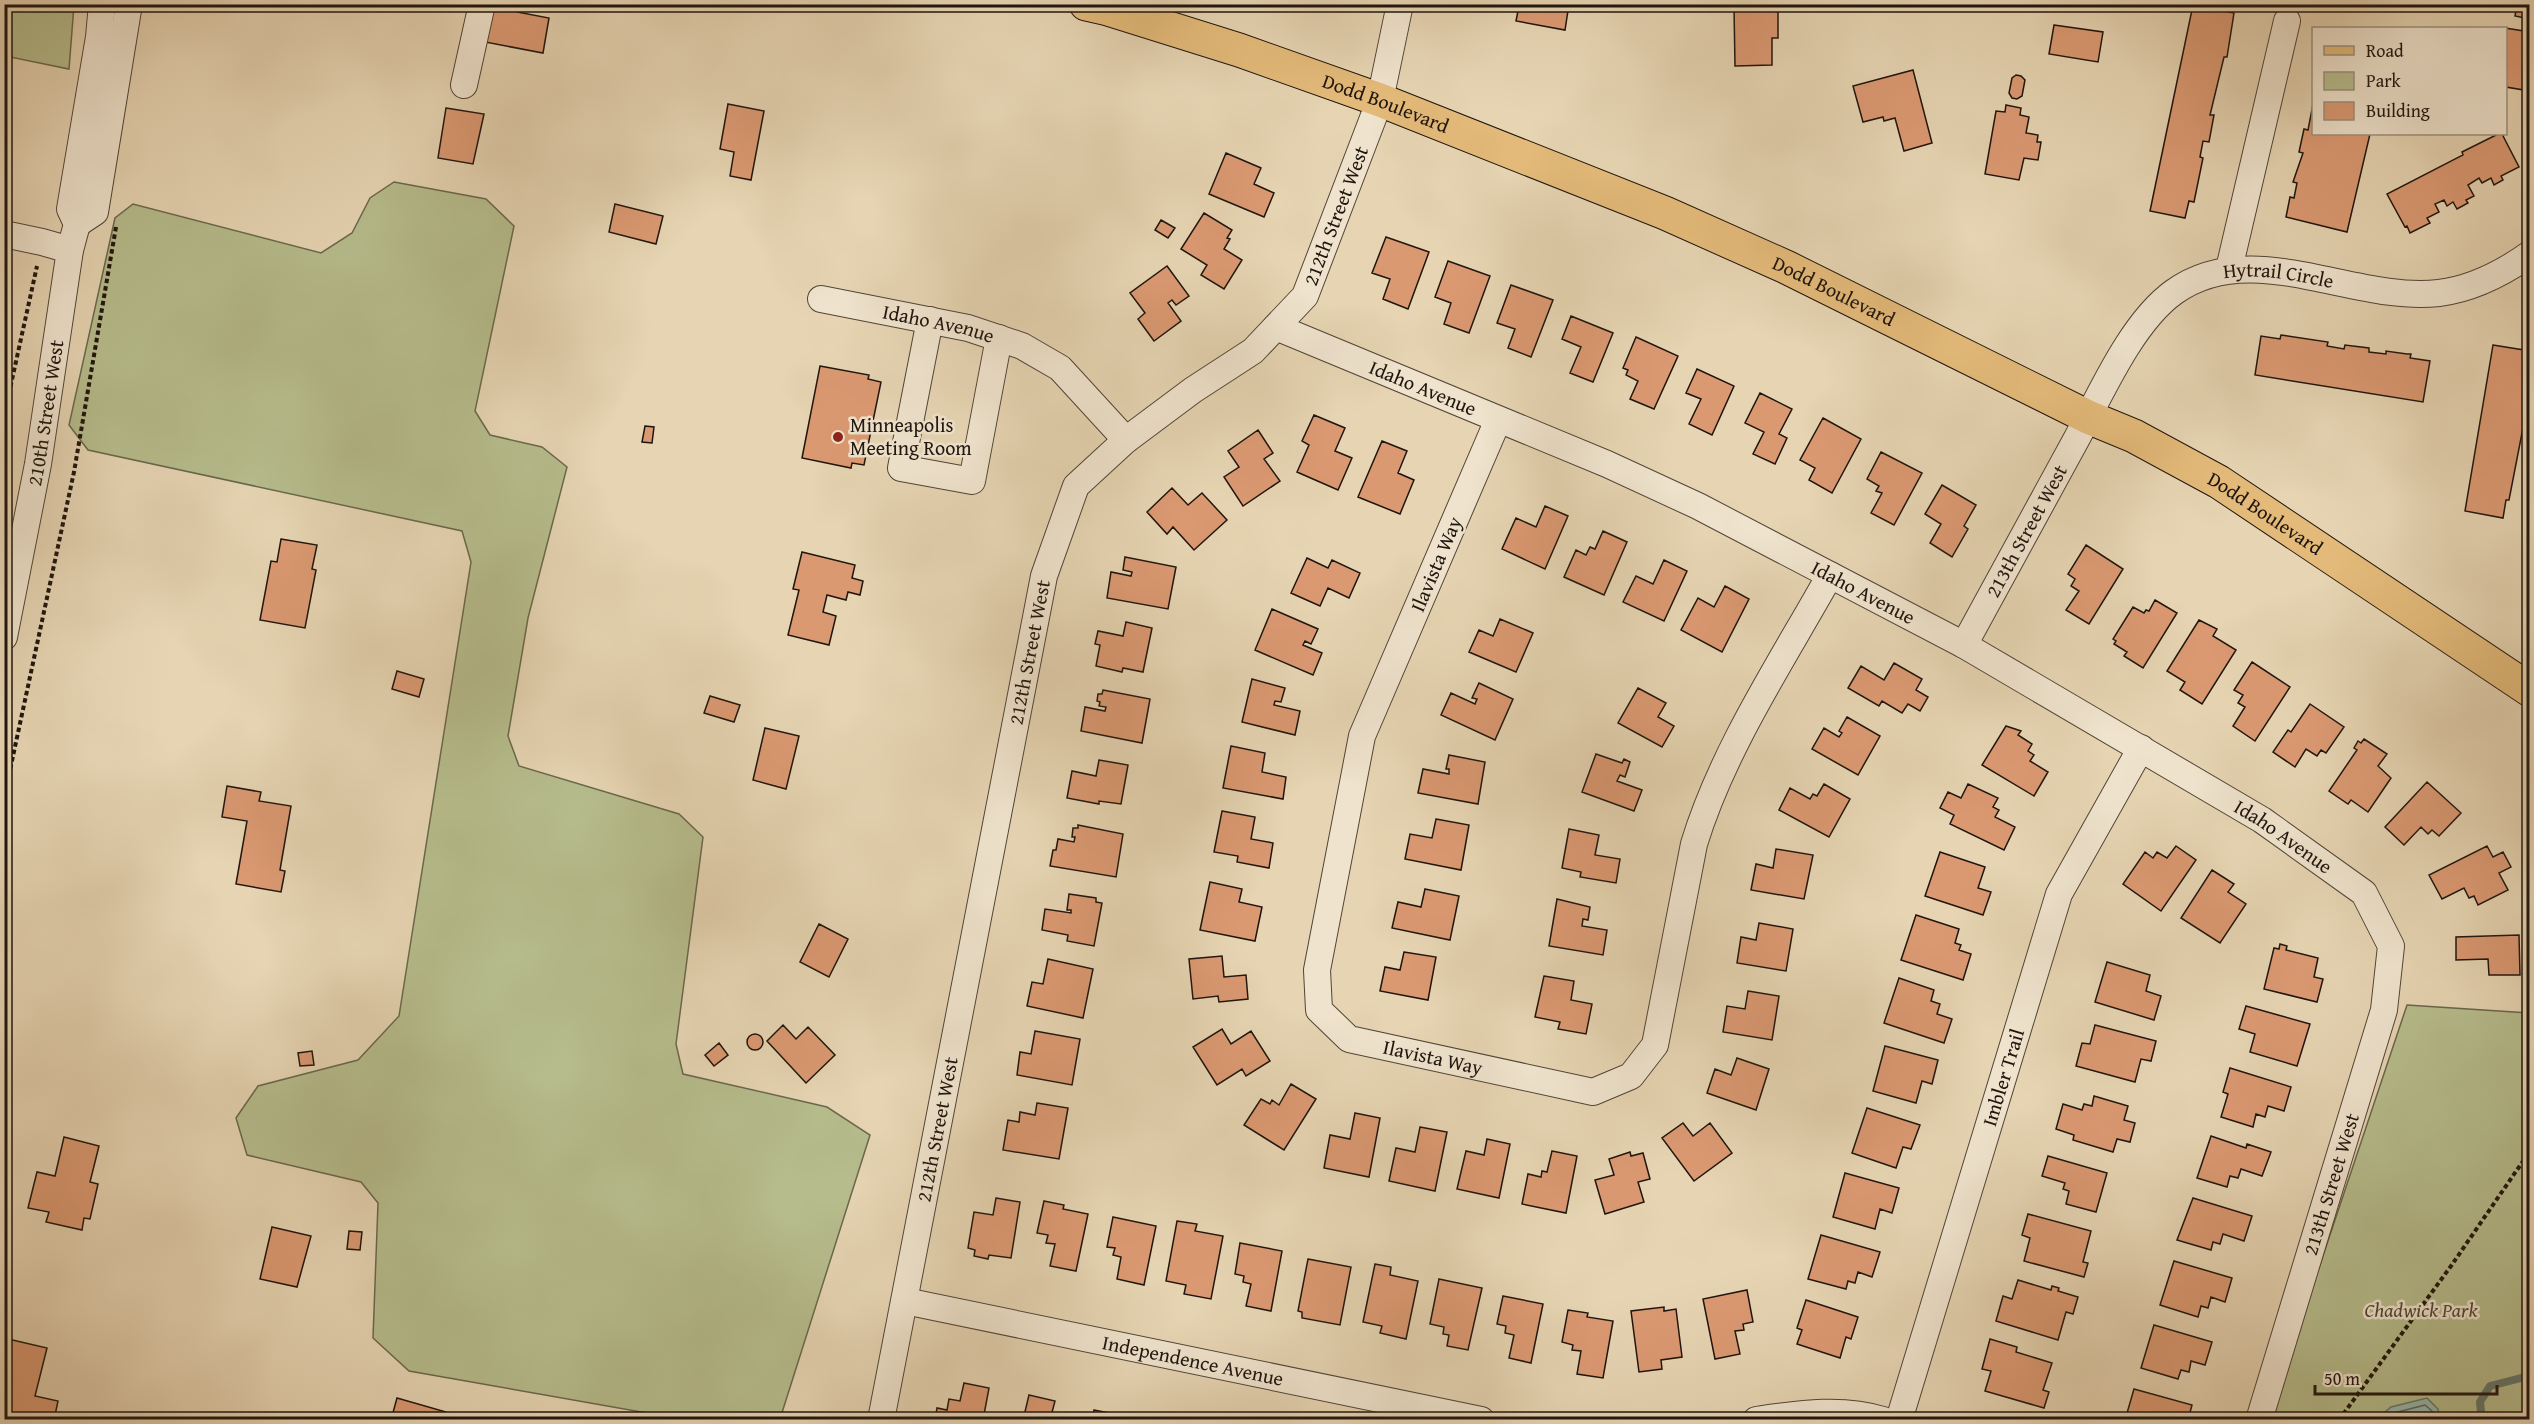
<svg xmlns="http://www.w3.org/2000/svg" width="2534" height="1424" font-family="'Gentium Book Plus',serif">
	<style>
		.green { fill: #b6bc8c; stroke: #6a684d; stroke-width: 1.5 }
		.water { fill: #96b8aa; stroke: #66776c; stroke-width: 1.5 }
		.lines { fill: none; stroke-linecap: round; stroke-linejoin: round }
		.shore { stroke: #5a665c; stroke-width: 1.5 }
		.stream { stroke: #66776c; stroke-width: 8 }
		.building { fill: #db9972; stroke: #1f150e; stroke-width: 1.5 }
		.minor-casing { stroke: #514537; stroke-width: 28 }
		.major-casing { stroke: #1f150e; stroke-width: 35 }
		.path { stroke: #1f150e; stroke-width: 4; stroke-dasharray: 4.5 3; stroke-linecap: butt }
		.minor { stroke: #efe3cd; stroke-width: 26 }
		.major { stroke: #e3ba79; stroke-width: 33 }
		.poi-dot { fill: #8f2418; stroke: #efe3cd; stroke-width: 2 }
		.labels { text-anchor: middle; stroke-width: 5; stroke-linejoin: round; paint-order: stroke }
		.street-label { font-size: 20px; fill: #1f150e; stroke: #efe3cd }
		.poi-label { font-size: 20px; fill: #1f150e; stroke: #efe3cd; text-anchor: start }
		.park-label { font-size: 20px; font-style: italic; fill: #4c4734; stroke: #efe3cd }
	</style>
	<rect width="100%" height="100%" fill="#e6d4b2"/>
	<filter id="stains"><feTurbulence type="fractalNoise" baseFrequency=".00333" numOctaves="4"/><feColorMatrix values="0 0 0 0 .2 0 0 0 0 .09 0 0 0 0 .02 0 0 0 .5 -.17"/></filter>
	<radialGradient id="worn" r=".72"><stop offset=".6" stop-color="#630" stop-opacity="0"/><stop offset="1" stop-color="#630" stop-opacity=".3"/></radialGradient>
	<path class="green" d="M4,5H74L69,69L5,56Z
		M394,182L486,199L514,226L475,411L490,435L542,447L567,467L528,618L508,736L519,766L679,814L703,837L676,1044L683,1074L827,1107L870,1135L780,1419H681L409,1371L373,1338L378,1203L361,1182L247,1155L236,1118L258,1086L358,1060L399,1016L471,562L462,531L88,450L69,425L115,218L133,204L321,253L352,233L370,198Z
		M2407,1005L2529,1013L2530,1409L2526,1419L2268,1420Z"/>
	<path class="water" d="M2427,1398L2438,1409L2439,1419H2377L2391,1407Z"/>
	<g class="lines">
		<path class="shore" d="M2386,1420L2394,1413L2425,1405L2432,1411L2433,1420"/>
		<path class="stream" d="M2482,1420L2480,1402L2490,1386L2525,1377L2530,1372"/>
	</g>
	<path class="building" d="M491,4H519L517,12L549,18L543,53L485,42Z
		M1484,4H1569L1565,30L1516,21L1518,11Z
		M1740,4H1778V38H1772V65L1735,66L1734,7H1740Z
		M2517,4H2530V19L2515,16Z
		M2193,5L2234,13L2227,57H2224L2210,115H2214L2209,142L2203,141L2200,157L2203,158L2194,202L2189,201L2185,218L2150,211Z
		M2054,25L2103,32L2098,62L2049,54Z
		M2505,28L2530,32V91L2506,87Z
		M1913,70L1932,143L1904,151L1895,118L1884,121L1883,117L1863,122L1853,86Z
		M2016,75L2021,76L2025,80L2022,96L2017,99L2012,98L2009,93L2012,78Z
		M2314,99V134H2370L2347,232L2286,217L2290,197L2294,198L2297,183L2293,182L2303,153L2299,152L2304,129L2308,130Z
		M728,104L764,111L751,180L730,176L734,152L720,149Z
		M2006,105L2021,108L2020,115L2029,117L2026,133L2038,135L2037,142H2041L2038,160L2024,158L2019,180L1985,174L1996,111L2005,112Z
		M446,108L484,114L473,164L438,158Z
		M2498,134H2502L2519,167L2501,176L2503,180L2494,185L2491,178L2482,183L2479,178L2468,185L2474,196L2466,200L2468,203L2457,209L2453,202L2447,206L2444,200L2435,204L2439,212L2427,218L2430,223L2410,233L2407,226L2405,227L2387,194L2463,155L2462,152Z
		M1226,153L1261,168L1254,184L1274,193L1264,217L1209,194Z
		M615,204L663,216L656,244L609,232Z
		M1204,213L1232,230L1227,238L1230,239L1224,249L1242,260L1224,289L1201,275L1207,265L1181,249Z
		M1161,220L1175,228L1168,238L1155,230Z
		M1386,237L1429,252L1408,309L1383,299L1390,279L1372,273Z
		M1448,261L1490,276L1469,333L1444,324L1451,303L1435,297Z
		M1167,266L1189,296L1176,305L1172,300L1168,303L1181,321L1154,341L1138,319L1145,313L1130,293Z
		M1511,285L1553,300L1531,357L1508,348L1515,329L1497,323Z
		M1571,316L1613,333L1593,382L1570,373L1581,347L1562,339Z
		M2281,335L2328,342L2327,346L2344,349L2345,345L2369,348V352L2386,354V351L2407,354H2411L2410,358L2430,361L2423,402L2255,375L2261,336L2280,339Z
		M1636,337L1678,356L1654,409L1630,399L1638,381L1626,375L1628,370L1623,368Z
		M2493,345L2530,351V394H2525L2523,409L2526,410L2522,433L2509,500H2506L2503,518L2465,511Z
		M820,366L869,375L868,379L881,382L864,465L852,463L851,468L802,458Z
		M1697,369L1734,386L1712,435L1689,424L1701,399L1686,393Z
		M1760,393L1792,409L1779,434L1787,438L1775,464L1753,454L1764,432L1745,423Z
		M1314,415L1345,428L1335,451L1352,458L1338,490L1297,472L1309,445L1302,441Z
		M1823,418L1861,439L1832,493L1809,480L1815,468L1800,460Z
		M645,426L654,427L652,443L642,442Z
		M1258,430L1273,453L1264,459L1280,481L1243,506L1224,477L1239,467L1228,451Z
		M1382,441L1407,451L1398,473L1414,480L1400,514L1358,497Z
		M1881,452L1922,473L1894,525L1871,513L1882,493L1876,491L1879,486L1867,479Z
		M1942,485L1976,505L1964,526L1968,529L1952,557L1930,543L1941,524L1925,514Z
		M1172,488L1188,505L1202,493L1227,520L1194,550L1173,527L1167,534L1147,512Z
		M1545,506L1568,516L1545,569L1502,549L1516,518L1536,527Z
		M1603,531L1627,542L1604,595L1564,577L1576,550L1586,555L1590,547L1595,549Z
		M281,539L317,545L312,569L316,570L305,628L260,620L271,561L277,562Z
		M2086,545L2123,569L2089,624L2066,610L2079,591L2071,586L2075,579L2068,574Z
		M802,552L855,565L852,578L863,581L860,595L848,592L846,600L827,595L823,612L836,616L829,645L788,635L799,590L793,589Z
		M1125,557L1176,567L1168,609L1107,598L1111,572L1131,576L1132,572L1123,570Z
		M1307,558L1328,568L1332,560L1360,573L1349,598L1328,588L1320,606L1291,593Z
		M1664,560L1687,571L1664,621L1623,602L1636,576L1653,584Z
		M1725,586L1749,599L1722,652L1681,630L1698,598L1714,607Z
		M2155,600L2177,613L2143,668L2124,656L2127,652L2114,644L2116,641L2113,639L2133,607L2144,613L2146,610L2149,611Z
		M1272,609L1318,629L1311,644L1305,641L1303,645L1322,653L1313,675L1255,650Z
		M1500,619L1533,633L1516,672L1469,652L1479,630L1493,636Z
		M2199,620L2217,629L2213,636L2236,650L2202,704L2180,690L2185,682L2167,671Z
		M1126,622L1152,628L1143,672L1123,668L1122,672L1096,666L1100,645L1095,644L1098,631L1123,636Z
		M2252,662L2290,687L2255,741L2233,726L2245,707L2238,703L2243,695L2234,690Z
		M1894,663L1922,679L1916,690L1928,697L1920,711L1908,704L1902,713L1882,701L1879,706L1848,688L1861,666L1884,680Z
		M397,671L424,679L419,697L392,689Z
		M1252,679L1285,688L1281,702L1275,701L1274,705L1300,711L1295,735L1242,722Z
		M1479,683L1513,699L1495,740L1441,715L1451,693L1475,704L1477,699L1472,698Z
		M1638,688L1666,703L1658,717L1674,726L1662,747L1618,723Z
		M1103,690L1150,699L1142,743L1081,731L1085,707L1105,711L1106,707L1099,706L1100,702L1097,701L1098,694H1102Z
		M710,696L740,705L734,722L704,713Z
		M2310,704L2344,727L2326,753L2321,750L2317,756L2306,749L2295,767L2273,752L2288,730L2291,732Z
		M1847,717L1880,736L1858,775L1812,749L1824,728L1839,737L1842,733L1839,731Z
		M2006,726L2021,731L2018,735L2032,744L2028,751L2034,755L2030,761L2048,772L2034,796L1982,765Z
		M765,728L799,736L786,789L753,780Z
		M2364,739L2387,754L2378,766L2391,778L2368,812L2351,800L2348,804L2329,791L2357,750L2354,748L2358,741L2361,743Z
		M1231,746L1265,753L1262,772L1286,777L1283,799L1223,788Z
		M1596,754L1622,763L1624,759L1630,762L1625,777L1620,775L1617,781L1642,790L1634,811L1582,792Z
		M1449,755L1485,762L1478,804L1418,793L1423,769L1449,774V769H1446Z
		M1099,760L1128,765L1121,804L1099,801V804L1067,798L1072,771L1096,776Z
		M2427,782L2461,813L2439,836L2432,830L2428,834L2421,827L2404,845L2385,827Z
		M1824,784L1850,799L1829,837L1779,810L1790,788L1810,799L1813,794L1817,796Z
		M1968,784L1998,798L1993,807L1999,810L1995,817L2015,827L2004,850L1950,824L1954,815L1940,808L1948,792L1961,798Z
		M227,786L261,792L259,801L291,806L280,870L285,871L281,892L236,884L247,821L222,817Z
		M1222,811L1255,817L1251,839L1273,843L1269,868L1237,862L1238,856L1214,852Z
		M1436,819L1469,825L1461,870L1405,859L1410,834L1432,838Z
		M1078,825L1123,834L1116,877L1050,866L1053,850H1056L1058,839L1074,842L1075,837H1072L1073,828H1078Z
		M1569,829L1599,835L1595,855L1620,859L1616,883L1580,877L1581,872L1562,868Z
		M2176,846L2196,860L2161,911L2123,884L2145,852L2153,858L2157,852L2167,858Z
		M2487,846L2493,857L2503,852L2511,867L2499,873L2508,890L2478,905L2474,896L2469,898L2464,888L2442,899L2429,875Z
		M1776,849L1813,855L1804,899L1751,890L1756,864L1773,868Z
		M1940,852L1985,867L1978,888L1991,892L1983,915L1925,896Z
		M2212,870L2234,884L2228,892L2246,904L2220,943L2181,918Z
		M1210,882L1242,889L1239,902L1262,907L1255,941L1200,930Z
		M1425,889L1459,896L1450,940L1392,928L1398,902L1421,907Z
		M1069,894L1096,898V902L1102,903L1094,946L1067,941L1068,935L1042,930L1045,909L1071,913V910H1067Z
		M1557,899L1590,907L1588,920L1583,919L1582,926L1607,930L1603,955L1549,946Z
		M1916,915L1959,929L1955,943L1961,945L1959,950L1971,954L1963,980L1901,960Z
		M1759,923L1793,929L1786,971L1737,963L1741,937L1756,940Z
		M819,924L848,939L829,977L800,962Z
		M2519,935L2520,975H2489L2488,959L2456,960V937Z
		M2280,944L2287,946L2286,950L2318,958L2314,977L2323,979L2317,1002L2264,989L2274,948L2279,949Z
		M1404,952L1436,957L1428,1000L1380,991L1385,967L1400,970Z
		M1222,956L1224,977L1246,975L1248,999L1219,1002L1218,996L1193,999L1189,959Z
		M1048,959L1093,969L1083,1018L1027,1006L1032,982L1043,984Z
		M2107,962L2150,975L2146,991L2161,996L2154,1020L2095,1002Z
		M1544,976L1574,981L1571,1000L1592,1004L1586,1034L1558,1029L1560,1022L1535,1017Z
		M1899,978L1934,990L1931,1001L1940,1004L1937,1014L1952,1019L1944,1043L1884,1023Z
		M1748,991L1779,996L1772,1040L1723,1032L1727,1006L1745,1009Z
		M2246,1006L2310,1024L2297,1066L2250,1052L2255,1034L2239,1029Z
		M783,1025L796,1039L808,1027L835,1055L806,1083L767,1041Z
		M2095,1025L2156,1041L2151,1061L2141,1059L2135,1082L2076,1066L2082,1043L2090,1044Z
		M1222,1029L1231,1044L1251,1031L1270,1061L1246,1076L1242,1069L1217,1085L1193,1047Z
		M1035,1031L1080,1039L1072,1085L1017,1075L1020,1052L1031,1054Z
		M747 1042a8 8 0 1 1 16 0a8 8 0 1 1-16 0Z
		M719,1043L728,1055L714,1066L705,1055Z
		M1885,1046L1938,1060L1932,1084L1922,1081L1916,1103L1873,1091Z
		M312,1051L314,1065L300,1066L298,1053Z
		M1737,1058L1769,1069L1756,1110L1707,1093L1715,1069L1731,1075Z
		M2230,1068L2291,1087L2284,1111L2268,1106L2265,1117L2256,1114L2253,1127L2221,1117L2228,1094L2223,1092Z
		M1291,1084L1316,1099L1284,1150L1244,1125L1261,1099L1270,1104L1272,1100L1279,1105Z
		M2094,1096L2128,1106L2124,1120L2135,1123L2130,1142L2117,1139L2113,1152L2073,1140L2074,1135L2056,1129L2063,1104L2082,1110L2084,1104L2092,1106Z
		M1037,1103L1068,1108L1059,1159L1003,1150L1008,1120L1019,1122L1020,1112L1035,1115Z
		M1867,1108L1920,1125L1911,1149L1903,1147L1896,1168L1852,1153Z
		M1355,1113L1380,1118L1369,1177L1324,1168L1330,1135L1350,1139Z
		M1683,1123L1693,1136L1710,1123L1732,1153L1694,1181L1662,1138Z
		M1420,1127L1447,1132L1435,1191L1389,1181L1396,1148L1415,1152Z
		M2211,1136L2246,1148L2247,1144L2271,1152L2262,1176L2241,1169L2238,1178L2230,1176L2227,1187L2197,1178Z
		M64,1137L99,1146L90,1182L98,1184L90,1219L84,1218L82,1230L46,1222L49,1212L28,1208L37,1172L55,1176Z
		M1487,1139L1510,1144L1499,1198L1457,1189L1466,1151L1484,1155Z
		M1552,1151L1577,1156L1566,1213L1522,1204L1528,1174L1541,1177L1542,1171L1547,1172Z
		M1630,1152L1631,1156L1643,1153L1650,1179L1638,1182L1644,1202L1605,1214L1595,1180L1614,1175L1609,1159Z
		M2048,1156L2107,1173L2096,1212L2066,1204L2069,1191L2063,1189L2065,1183L2042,1176Z
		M1845,1173L1899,1188L1892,1213L1880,1209L1875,1229L1833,1217Z
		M996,1198L1020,1202L1011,1258L989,1255L988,1259L974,1256L975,1250L968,1248L974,1212L993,1215Z
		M2193,1198L2252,1216L2244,1241L2223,1234L2220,1244L2213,1242L2211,1250L2177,1240Z
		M1044,1201L1064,1205L1063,1209L1088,1214L1076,1271L1050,1266L1055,1244L1046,1243L1048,1235L1037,1233Z
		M2028,1214L2091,1231L2083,1262L2088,1263L2084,1277L2024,1261L2030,1238L2022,1235Z
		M1113,1217L1156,1226L1144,1285L1117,1279L1121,1257L1113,1255L1115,1248L1107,1247Z
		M1177,1221L1197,1224L1195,1231L1223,1236L1211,1299L1184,1294L1186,1285L1166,1281Z
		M272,1227L311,1236L297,1287L260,1279Z
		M349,1231L362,1232L360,1250L347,1249Z
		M1821,1235L1880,1252L1872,1277L1858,1272L1855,1283L1848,1281L1846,1289L1808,1279Z
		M1240,1243L1282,1251L1271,1311L1246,1306L1251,1284L1243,1282L1244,1276L1235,1274Z
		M1308,1259L1351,1267L1340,1325L1302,1318V1312L1298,1311Z
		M2174,1261L2232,1278L2225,1302L2211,1297L2208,1308L2201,1306L2198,1317L2160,1305Z
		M1375,1264L1391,1267L1390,1275L1418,1281L1406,1339L1380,1333L1382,1326L1363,1322Z
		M1439,1279L1482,1288L1468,1350L1447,1346L1449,1335L1443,1334L1444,1327L1430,1324Z
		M2018,1280L2051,1290L2052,1286L2059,1288L2058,1291L2078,1297L2073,1314L2066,1312L2058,1340L1996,1321L2003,1296L2012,1299Z
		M1747,1290L1753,1322L1743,1324L1744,1330L1735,1331L1740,1354L1715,1359L1703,1299Z
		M1503,1296L1543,1304L1531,1363L1509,1358L1514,1335L1505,1333L1506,1326L1497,1324Z
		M1806,1300L1858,1317L1851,1339L1846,1337L1840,1358L1797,1344L1802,1330L1797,1328Z
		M1664,1307V1311L1676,1309L1682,1357L1661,1360L1662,1369L1639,1372L1631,1311Z
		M1568,1310L1588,1313L1587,1317L1613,1321L1603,1378L1577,1374L1581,1351L1572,1350L1573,1345L1562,1342Z
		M2154,1325L2212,1342L2205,1365L2191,1361L2189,1372L2181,1370L2178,1379L2141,1368Z
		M4,1338L47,1348L35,1396L58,1401L54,1420H24L4,1415Z
		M1990,1339L2017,1347L2016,1352L2052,1363L2043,1390L2049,1392L2044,1408L1985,1391L1991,1371L1982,1369Z
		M964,1383L989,1388L983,1420H935L937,1408L947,1410L949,1399L960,1401Z
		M2134,1389L2192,1405L2188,1420H2125Z
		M1029,1395L1055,1401L1050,1420H1023Z
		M397,1398L446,1412L445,1420H391Z
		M1094,1410L1120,1415L1119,1420H1070L1071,1415L1093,1419Z"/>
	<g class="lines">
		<g class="minor-casing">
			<g id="minor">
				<path d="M464,85L482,4"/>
				<path d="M77,224L95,212L129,4"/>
				<path d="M4,234L42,242L70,250"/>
				<path d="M2229,269L2287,21"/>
				<path id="s1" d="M821,299L968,328L1022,346L1060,368L1126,440"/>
				<path d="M930,320L901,468L972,481L999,338"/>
				<path id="s2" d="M1276,327L1607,464L1698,506L1964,645L2262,820L2364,893L2391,946L2384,1010L2259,1420"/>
				<path id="s3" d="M1498,420L1362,736L1317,970L1319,1010L1349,1039L1593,1092L1631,1076L1655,1045L1694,844C1723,749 1782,661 1830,575"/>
				<path id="s4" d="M4,637L38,464L70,250L77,224L70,209L99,37L102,4"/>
				<path id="s5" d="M1964,645C2002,576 2039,507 2077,438C2101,393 2132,322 2174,292C2251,236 2353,303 2439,293C2472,289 2503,273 2530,254"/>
				<path id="s6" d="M905,1301L1481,1420"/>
				<path id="s7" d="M881,1420L1044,576L1076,486L1126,440L1193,390L1253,351L1305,296L1380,100L1400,4"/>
				<path d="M1756,1420C1798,1414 1842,1407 1883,1420"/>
				<path id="s8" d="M1899,1420L2059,894L2141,748"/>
			</g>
		</g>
		<g class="major-casing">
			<g id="major">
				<path id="s9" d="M1086,4L1108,9L1239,50L1380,100L1665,213L1786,267L2088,417L2134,436L2219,482L2530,690"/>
			</g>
		</g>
		<path class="path" d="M4,416L37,266
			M4,798L74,472L116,227
			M2339,1420L2451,1266L2530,1151"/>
		<use href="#minor" class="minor"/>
		<use href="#major" class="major"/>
	</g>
	<circle class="poi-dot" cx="838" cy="437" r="6"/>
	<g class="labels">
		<g class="street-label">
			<text dy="7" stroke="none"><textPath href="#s9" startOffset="316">Dodd Boulevard</textPath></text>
			<text dy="7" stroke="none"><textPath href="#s7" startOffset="1340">212th Street West</textPath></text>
			<text dy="7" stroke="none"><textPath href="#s5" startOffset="522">Hytrail Circle</textPath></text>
			<text dy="7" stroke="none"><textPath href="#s9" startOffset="802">Dodd Boulevard</textPath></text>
			<text dy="7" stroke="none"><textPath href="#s1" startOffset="120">Idaho Avenue</textPath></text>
			<text dy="7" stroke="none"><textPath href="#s2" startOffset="159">Idaho Avenue</textPath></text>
			<text dy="7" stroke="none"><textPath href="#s4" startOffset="228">210th Street West</textPath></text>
			<text dy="7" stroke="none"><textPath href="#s9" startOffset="1288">Dodd Boulevard</textPath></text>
			<text dy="7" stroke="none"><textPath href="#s5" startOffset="130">213th Street West</textPath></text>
			<text transform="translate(1436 564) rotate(-67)" y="7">Ilavista Way</text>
			<text dy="7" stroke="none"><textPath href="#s2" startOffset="645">Idaho Avenue</textPath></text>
			<text dy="7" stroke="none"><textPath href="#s7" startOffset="782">212th Street West</textPath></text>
			<text dy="7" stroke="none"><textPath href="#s2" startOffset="1131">Idaho Avenue</textPath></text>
			<text dy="7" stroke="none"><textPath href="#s3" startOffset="750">Ilavista Way</textPath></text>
			<text dy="7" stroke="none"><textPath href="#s8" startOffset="358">Imbler Trail</textPath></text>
			<text dy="7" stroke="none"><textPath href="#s7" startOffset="296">212th Street West</textPath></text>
			<text transform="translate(2331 1184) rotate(-73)" y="7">213th Street West</text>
			<text dy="7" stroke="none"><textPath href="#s6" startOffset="294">Independence Avenue</textPath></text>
		</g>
		<g class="poi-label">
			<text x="850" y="432">Minneapolis<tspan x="850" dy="23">Meeting Room</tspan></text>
		</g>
		<g class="park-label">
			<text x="2421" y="1317">Chadwick Park</text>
		</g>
	</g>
	<rect width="2534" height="1424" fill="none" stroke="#e6d4b2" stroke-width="24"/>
	<rect x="6" y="6" width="2522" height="1412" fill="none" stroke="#1f150e" stroke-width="3"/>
	<rect x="12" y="12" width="2510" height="1400" fill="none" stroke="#1f150e" stroke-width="1.5"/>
	<rect x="2312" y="27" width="195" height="108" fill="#efe3cd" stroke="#9c9181" stroke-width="1.5"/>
	<rect x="2324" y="46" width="30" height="9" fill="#e3ba79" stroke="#9c9181" stroke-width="1.5"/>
	<text x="2366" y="57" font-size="18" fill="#1f150e">Road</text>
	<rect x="2324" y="72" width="30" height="18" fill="#b6bc8c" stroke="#9c9181" stroke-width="1.5"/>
	<text x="2366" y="87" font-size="18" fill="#1f150e">Park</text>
	<rect x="2324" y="102" width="30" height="18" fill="#db9972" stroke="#9c9181" stroke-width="1.5"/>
	<text x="2366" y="117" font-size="18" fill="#1f150e">Building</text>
	<path d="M2315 1385v9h182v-9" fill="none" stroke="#1f150e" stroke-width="3"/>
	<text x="2324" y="1385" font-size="18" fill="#1f150e" stroke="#efe3cd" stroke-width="4.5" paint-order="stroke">50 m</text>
	<rect width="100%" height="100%" filter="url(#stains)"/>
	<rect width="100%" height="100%" fill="url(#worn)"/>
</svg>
